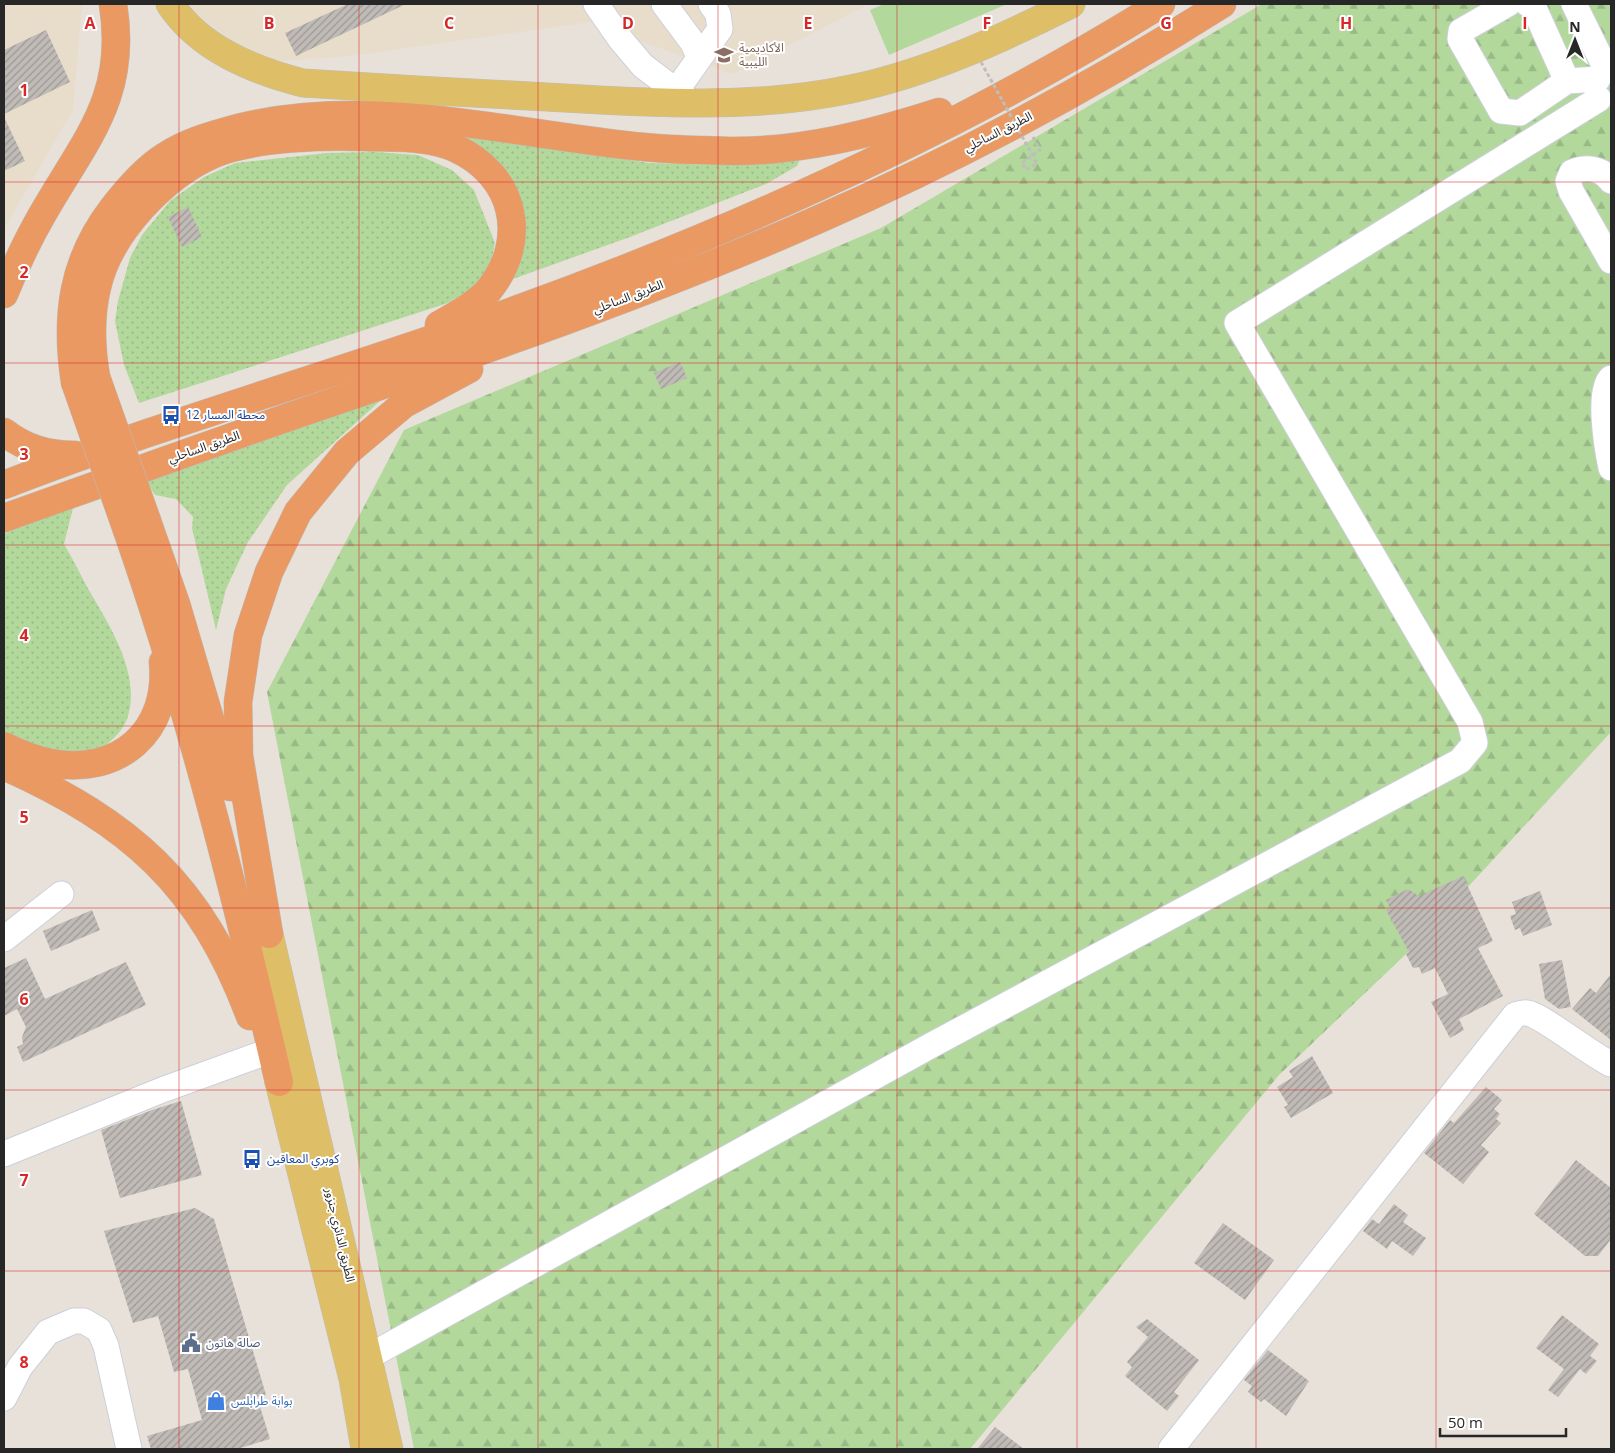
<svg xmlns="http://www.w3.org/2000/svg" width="1615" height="1453" font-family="'Open Sans','Noto Sans Arabic',sans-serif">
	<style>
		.education { fill: #e8ddca }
		.grass { fill: #b2d89c }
		.forest { fill: url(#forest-firs) }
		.garden { fill: url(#garden-dots) }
		.building { fill: url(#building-hatch) }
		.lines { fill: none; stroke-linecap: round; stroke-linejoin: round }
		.minor-casing { stroke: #cccfda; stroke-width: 27 }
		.major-casing { stroke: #bebebe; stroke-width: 29 }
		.highway-casing { stroke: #bebebe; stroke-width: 29 }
		.path { stroke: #bebebe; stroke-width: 3; stroke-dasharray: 4 2.5; stroke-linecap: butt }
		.minor { stroke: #fff; stroke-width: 25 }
		.major { stroke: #debf68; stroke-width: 28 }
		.highway { stroke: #ea9962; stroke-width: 28 }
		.highway-bridge-casing { stroke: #bebebe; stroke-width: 29; stroke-linecap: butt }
		.path-bridge { stroke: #bebebe; stroke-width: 3; stroke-dasharray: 4 2.5; stroke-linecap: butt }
		.highway-bridge { stroke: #ea9962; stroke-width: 28 }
		.grid { fill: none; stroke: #d62828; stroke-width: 1; stroke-opacity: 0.55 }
		.labels { text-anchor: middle; stroke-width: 4; stroke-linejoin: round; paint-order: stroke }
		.education-label { font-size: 12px; fill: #785e54; stroke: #fff; text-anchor: start }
		.street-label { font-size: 12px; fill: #272727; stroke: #fff }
		.transit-label { font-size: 12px; fill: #164399; stroke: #fff; text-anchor: start }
		.service-label { font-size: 12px; fill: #4e5e75; stroke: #fff; text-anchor: start }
		.shop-label { font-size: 12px; fill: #366cbe; stroke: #fff; text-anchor: start }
		.grid-label { font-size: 16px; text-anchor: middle; font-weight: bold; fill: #d62828; stroke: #fff; stroke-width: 4; stroke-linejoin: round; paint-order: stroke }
	</style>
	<defs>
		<pattern id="forest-firs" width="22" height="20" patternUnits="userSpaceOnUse" patternTransform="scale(1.25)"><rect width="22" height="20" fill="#b2d89c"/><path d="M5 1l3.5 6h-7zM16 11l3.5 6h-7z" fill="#99b986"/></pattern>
		<pattern id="garden-dots" width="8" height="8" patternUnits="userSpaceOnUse" patternTransform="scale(1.25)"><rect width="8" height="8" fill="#b2d89c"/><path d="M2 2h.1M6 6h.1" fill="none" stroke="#99b986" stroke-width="1.8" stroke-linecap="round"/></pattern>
		<pattern id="building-hatch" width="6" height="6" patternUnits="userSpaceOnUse" patternTransform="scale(1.25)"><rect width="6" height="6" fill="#c0bbb6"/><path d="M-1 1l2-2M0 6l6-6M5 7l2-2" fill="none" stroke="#9c9894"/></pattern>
	</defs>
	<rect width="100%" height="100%" fill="#e8e1da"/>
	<path class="education" d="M4,4H82L73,110L4,229Z
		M190,4H603L611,19L351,56L284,61L251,55L195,13Z
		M610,4H869L733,74L626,36Z"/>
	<path class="grass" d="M884,4H1007L889,55L870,10Z"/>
	<path class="forest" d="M1262,4H1611V732L1406,954L1279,1075L970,1449H414L267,692L404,430L881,228Z"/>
	<path class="garden" d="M437,129L649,163L725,165L801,157L797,166L766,184L630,237L507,281L520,212Z
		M375,152L418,155L452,170L474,190L495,243L491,262L474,287L448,303L139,403L124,365L115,321L118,301L130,258L142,235L170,201L204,177L235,163L327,153Z
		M390,392L287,485L248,542L226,589L216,630L192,528L193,517L176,499L155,495L147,482L186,466Z
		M73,508L64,544C72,558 79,571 86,585C107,622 143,674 127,719C119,740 95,752 78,765L4,746V534L40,517Z"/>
	<path class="building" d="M348,4H406L296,56L285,33Z
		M46,30L70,82L4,114V50Z
		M4,117L25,161L4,171Z
		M188,207L202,237L182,247L168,217Z
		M680,362L687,378L661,389L654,373Z
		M1463,876L1493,941L1478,948L1503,996L1459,1019L1464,1030L1450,1038L1431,1002L1448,994L1435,968L1422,974L1419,967L1413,968L1406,954L1409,952L1386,910L1390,908L1386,900L1408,889L1419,896Z
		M1540,891L1552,925L1523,936L1520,928L1515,930L1510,916L1516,914L1512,902Z
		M92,910L100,930L51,951L43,931Z
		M26,958L45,999L126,962L146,1005L23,1062L17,1047L23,1044L22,1037L26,1027L17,1009L4,1016V968Z
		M1562,960L1571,1007L1559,1009L1545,999L1539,964Z
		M1611,974V1040L1572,1009L1590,988L1596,993Z
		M1312,1056L1333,1093L1291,1118L1284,1107L1288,1105L1277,1087L1293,1077L1289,1071Z
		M1486,1087L1502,1100L1494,1109L1500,1114L1496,1119L1501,1123L1481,1145L1489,1152L1463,1184L1424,1153L1450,1120L1454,1123Z
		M181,1101L202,1175L120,1198L101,1130L152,1110Z
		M1576,1160L1611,1188V1239L1598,1256H1585L1534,1214Z
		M1394,1204L1408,1215L1403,1222L1426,1238L1413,1256L1392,1241L1387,1249L1363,1231L1372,1219L1379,1224Z
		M195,1208L214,1219L266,1395L257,1397L270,1439L237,1449H151L147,1436L202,1420L188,1369L174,1372L158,1316L133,1323L104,1231Z
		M1223,1223L1274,1260L1245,1300L1194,1263Z
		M1562,1315L1599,1344L1590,1356L1597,1361L1586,1374L1580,1369L1558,1397L1548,1390L1564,1369L1536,1348Z
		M1147,1319L1199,1360L1174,1392L1179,1396L1167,1411L1125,1376L1132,1367L1127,1362L1148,1337L1136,1327Z
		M1268,1350L1309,1381L1286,1416L1264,1399L1261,1402L1248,1392L1252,1386L1244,1380Z
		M995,1427L1024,1449H977Z"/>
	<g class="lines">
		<g class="minor-casing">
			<path id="minor" d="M596,4L621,40L643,66L691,102
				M664,4L693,43L699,57
				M1508,4L1461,31L1460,39L1501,111L1520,113L1567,81L1598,79
				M1528,4L1534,8L1567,81
				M1574,4L1606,69
				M676,91L720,29L718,14L711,4
				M1611,181C1602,168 1587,166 1572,172L1568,181L1571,191L1611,261
				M1611,378C1597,390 1607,449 1611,468
				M4,939L61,894
				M4,1154L162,1090L264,1053
				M368,1357L930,1046L1460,761L1475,743L1470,722L1237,323L1599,99
				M4,1398L20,1367L48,1332L74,1321H84L99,1330L106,1346L129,1449
				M1171,1449L1515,1015C1518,1014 1523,1012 1527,1013C1542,1015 1591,1055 1611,1064"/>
		</g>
		<g class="major-casing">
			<path id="major" d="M170,4C200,49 253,70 303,83C384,88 466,93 547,97C648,103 752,110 851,89C928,73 1001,39 1071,4
				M269,934L389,1449
				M279,1082L353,1379L365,1449"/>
		</g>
		<g class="highway-casing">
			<path id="highway" d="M4,294C15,267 27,241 42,215C85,139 128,98 113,4
				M96,377C91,348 90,316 97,287C109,233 165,174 216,153C254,138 324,135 365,137C394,138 428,136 455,148C515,175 530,240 488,291C475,305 455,316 439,325
				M75,382C65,317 72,261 113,208C127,190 145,169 164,157C187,142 212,135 238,128C371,95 511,134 644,147C672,150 701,150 728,151C800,152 871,134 939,112
				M4,432C26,449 48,455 75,455
				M4,485C161,424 323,378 482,322C718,239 948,136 1161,4
				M4,518C108,481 213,443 318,407C486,350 654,292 817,220C957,159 1093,86 1222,4
				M147,521L176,604L230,787
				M127,530C190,711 236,896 279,1082
				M4,746C18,753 35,760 51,763C119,776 170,731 163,662
				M4,766C131,823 200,884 250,1016
				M269,934L239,756L238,702L248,635L269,572L298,512L347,452L404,404L469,369"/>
		</g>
		<path class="path" d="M1033,137L1040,150L1022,163L1026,170L1037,163L1034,158"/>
		<use href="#minor" class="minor"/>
		<use href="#major" class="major"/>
		<use href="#highway" class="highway"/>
		<g class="highway-bridge-casing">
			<path id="highway-bridge" d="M96,377L147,521
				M75,382L127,530"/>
		</g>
		<path class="path-bridge" d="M981,62L1034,158"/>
		<use href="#highway-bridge" class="highway-bridge"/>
	</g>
	<path class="grid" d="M179,4V1449M359,4V1449M538,4V1449M718,4V1449M897,4V1449M1077,4V1449M1256,4V1449M1436,4V1449M4,182H1611M4,363H1611M4,545H1611M4,726H1611M4,908H1611M4,1090H1611M4,1271H1611"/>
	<defs>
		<g id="university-bare" transform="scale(1.5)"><path d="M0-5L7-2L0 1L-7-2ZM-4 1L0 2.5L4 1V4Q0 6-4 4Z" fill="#8d6e63" stroke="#fff" stroke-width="2.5" paint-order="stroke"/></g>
		<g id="bus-bare" transform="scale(1.5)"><path d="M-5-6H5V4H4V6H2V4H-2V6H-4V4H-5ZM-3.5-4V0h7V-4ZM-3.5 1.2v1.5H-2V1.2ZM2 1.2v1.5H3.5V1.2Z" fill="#1a4fb4" stroke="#fff" stroke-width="2.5" paint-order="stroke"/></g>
		<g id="civic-bare" transform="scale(1.5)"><path d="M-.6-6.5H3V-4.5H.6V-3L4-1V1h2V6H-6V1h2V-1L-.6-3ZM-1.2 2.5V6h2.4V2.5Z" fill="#5c6f8a" stroke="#fff" stroke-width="2.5" paint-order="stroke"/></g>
		<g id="shop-bare" transform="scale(1.5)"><path d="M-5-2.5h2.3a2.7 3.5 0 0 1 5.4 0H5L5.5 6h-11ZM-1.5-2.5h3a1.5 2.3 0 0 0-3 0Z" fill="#3f7fe0" stroke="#fff" stroke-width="2.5" paint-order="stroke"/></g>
	</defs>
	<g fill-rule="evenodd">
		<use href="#university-bare" x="724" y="55"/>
		<use href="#bus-bare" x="171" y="415"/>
		<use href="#bus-bare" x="252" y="1159"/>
		<use href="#civic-bare" x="191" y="1343"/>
		<use href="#shop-bare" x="216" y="1401"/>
	</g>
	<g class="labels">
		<g class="education-label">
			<text x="739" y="52">الأكاديمية<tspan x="739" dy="14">الليبية</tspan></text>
		</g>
		<g class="street-label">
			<text transform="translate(998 132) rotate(-27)" y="4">الطريق الساحلي</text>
			<text transform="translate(628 297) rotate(-21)" y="4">الطريق الساحلي</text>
			<text transform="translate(204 447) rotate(-19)" y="4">الطريق الساحلي</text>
			<text transform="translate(340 1235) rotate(77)" y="4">الطريق الدائري جنزور</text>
		</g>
		<g class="transit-label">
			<text x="186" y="419">محطة المسار 12</text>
			<text x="267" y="1163">كوبري المعاقين</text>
		</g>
		<g class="service-label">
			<text x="206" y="1347">صالة هاتون</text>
		</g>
		<g class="shop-label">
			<text x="231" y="1405">بوابة طرابلس</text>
		</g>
	</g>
	<g class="grid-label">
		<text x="90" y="29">A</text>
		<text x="269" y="29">B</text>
		<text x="449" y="29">C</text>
		<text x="628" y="29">D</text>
		<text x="808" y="29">E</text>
		<text x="987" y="29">F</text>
		<text x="1166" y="29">G</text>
		<text x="1346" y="29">H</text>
		<text x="1525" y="29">I</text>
		<text x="24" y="96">1</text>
		<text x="24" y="278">2</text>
		<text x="24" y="460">3</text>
		<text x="24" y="641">4</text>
		<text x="24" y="823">5</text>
		<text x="24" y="1005">6</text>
		<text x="24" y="1186">7</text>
		<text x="24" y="1368">8</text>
	</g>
	<rect width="1615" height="1453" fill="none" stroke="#272727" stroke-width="10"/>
	<g transform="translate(1575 40)" stroke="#ffffff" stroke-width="4" paint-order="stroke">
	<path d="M0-4L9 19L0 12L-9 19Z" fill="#272727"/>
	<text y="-8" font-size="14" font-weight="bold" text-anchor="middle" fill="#272727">N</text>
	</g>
	<path d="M1440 1428v8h126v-8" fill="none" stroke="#272727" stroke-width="2.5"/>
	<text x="1448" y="1428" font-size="15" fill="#272727" stroke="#ffffff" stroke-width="4" paint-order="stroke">50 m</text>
</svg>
